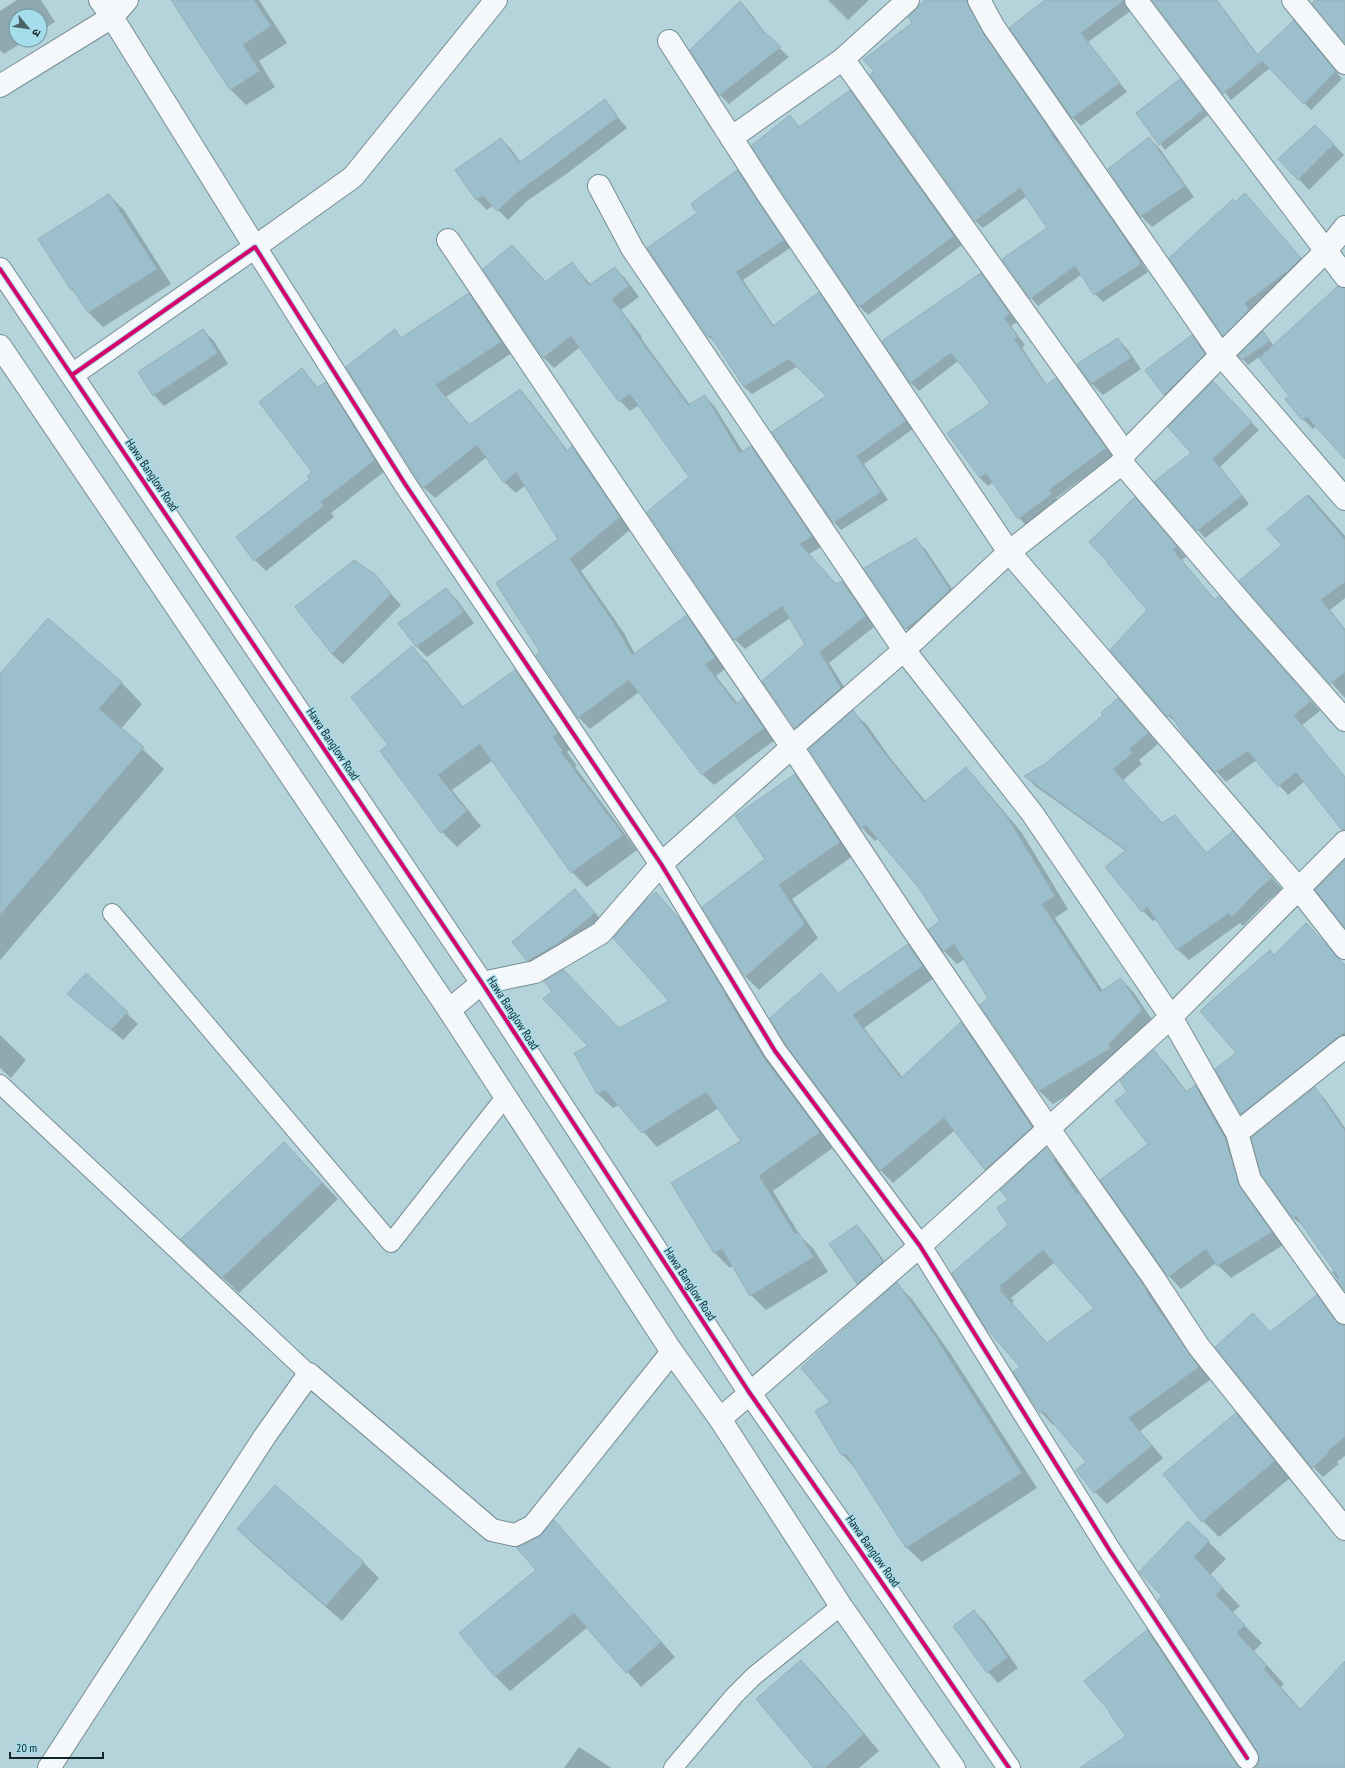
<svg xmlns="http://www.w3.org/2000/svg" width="1345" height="1768" font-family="'PT Sans Narrow','Noto Sans Devanagari',sans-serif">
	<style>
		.shadow { fill: #0003; fill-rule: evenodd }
		.building { fill: #9cbfce; stroke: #98aeb6; fill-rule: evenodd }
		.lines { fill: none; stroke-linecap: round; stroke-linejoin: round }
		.service-casing { stroke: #768e94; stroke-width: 20 }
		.minor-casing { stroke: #768e94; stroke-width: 24 }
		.tertiary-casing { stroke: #768e94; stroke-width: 24 }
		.service { stroke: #f4f8fa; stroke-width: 18 }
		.minor { stroke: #f4f8fa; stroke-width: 22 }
		.tertiary { stroke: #f4f8fa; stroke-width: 22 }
		.cycleway-casing { stroke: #a6ddea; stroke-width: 6 }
		.cycleway { stroke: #d6006c; stroke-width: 4 }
		.labels { text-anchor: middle; stroke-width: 3; stroke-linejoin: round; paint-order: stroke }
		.street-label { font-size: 12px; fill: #10262a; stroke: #a6ddea }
	</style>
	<rect width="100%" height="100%" fill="#b5d3db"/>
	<path class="shadow" d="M17,0H41L55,22L40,31V16H16V40H26L4,54L0,50V11Z
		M173,0H259L287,43L259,61L275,87L246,105L230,89Z
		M828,0H869L848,20Z
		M928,0H964L980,23L990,42L1059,142H1058L1128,240L1148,272L1103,302L1095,294L1082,274L1038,306L1031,298L1049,228L1027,196L983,228L975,221L913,24Z
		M1047,0H1128L1132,10L1088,42L1127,92L1081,126L1073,118L1011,28Z
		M1198,0H1217L1258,55L1301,29L1342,79L1311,110L1270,68L1231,100L1169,21Z
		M740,2L749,11L767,36L789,57L729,104L720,95Z
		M1180,81L1208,115L1165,150L1137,114Z
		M849,91L858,100L962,245L868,315L859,306L790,117L800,127Z
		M604,101L627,128L569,172L527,201L508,220L493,205L487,210L477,200L457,170L501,139L511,149L521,163Z
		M1315,126L1344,155L1309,190L1279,159Z
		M1149,138L1160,149L1194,197L1152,227L1141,216L1109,170Z
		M737,171L744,178L790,248L743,280L774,326L819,294L826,301L913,429L864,464L888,500L841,530L834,522L827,396L798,366L752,394L744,387L716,343L708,336L698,213Z
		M109,195L124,210L171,284L103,327L89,313L80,298L72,290L40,239Z
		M1245,195L1310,269L1233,345L1224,335L1235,203Z
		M522,256L546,282L572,263L591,285L614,268L625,278L639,297L621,310L642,337L641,338L690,405L705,396L715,407L743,452L751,447L761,457L821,547L809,554L836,585L842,582L852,592L875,626L829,663L851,698L806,738L795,728L806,645L790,618L745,649L734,639L690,478L639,405L630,411L620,401L580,347L554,368L544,358L484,269Z
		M981,274L989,282L1017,322L1011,326L1025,345L1022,348L1047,385L1056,380L1064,388L1113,456L1056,498L1059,502L1027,526L1019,518L993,482L988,486L980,478L991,404L958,361L919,391L911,383L883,341Z
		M1345,289V456L1316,426L1313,429L1303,419L1265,353L1248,365L1243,359L1263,332L1274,346Z
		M469,295L480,306L512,353L446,397L470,425L520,390L531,402L568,451L572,448L583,459L631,529L581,571L624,633L635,654L687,617L698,628L725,669L716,676L738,704L743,699L754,711L775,740L714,785L702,774L639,692L590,729L579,718L537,656L541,653L560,539L526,485L516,493L504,482L487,457L435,498L423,487L394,330L402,338Z
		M203,330L214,341L228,364L164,406L154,395Z
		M1192,336L1202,347L1215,365L1175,405L1165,395L1146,371Z
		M1118,339L1128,350L1141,369L1103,395L1092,384L1078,365Z
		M302,369L319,389L326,383L336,394L385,471L331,513L334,517L266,571L255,560L311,479L314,472Z
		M1213,383L1259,430L1220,467L1249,504L1205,538L1156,482L1192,453Z
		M1309,495L1345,536V598L1330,610L1345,629V698L1240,581L1283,546L1269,529Z
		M1144,508L1186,557L1181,560L1203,586L1216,601L1219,598L1229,607L1320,711L1302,725L1345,777V831L1305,781L1288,795L1257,760L1226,782L1189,741L1178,724L1168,716L1148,610Z
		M915,539L926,550L960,601L916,639L906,628L865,568Z
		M375,576L401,605L343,664L332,654L296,607Z
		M446,589L457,600L474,623L427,657L417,647L400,623Z
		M48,620L122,683L142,704L121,729L164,769L0,960V676Z
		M412,648L427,662L464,708L515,671L530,686L572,749L567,752L577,766L575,767L637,850L587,887L572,872L493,760L452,790L481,826L457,847L442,832L382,752L390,746Z
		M1118,699L1158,744L1139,760L1142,764L1123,780L1163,824L1175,816L1207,853L1233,833L1282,889L1269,900L1243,926L1240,923L1189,960L1178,950L1156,919L1153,921L1143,911L1126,851L1035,786L1025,776L1045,765L1104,715Z
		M853,712L867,725L888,755L926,802L966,769L979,782L1022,833L1068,909L1055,918L1103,991L1121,979L1134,993L1155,1024L1124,1062L1053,1104L1039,1091L989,998L965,959L957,964L944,951L941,922L920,887L879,838L875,841L862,828Z
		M795,776L808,789L853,856L792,899L818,938L759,990L746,977L703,907L767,859Z
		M575,890L605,924L539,971L528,960Z
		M656,893L695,936L834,1147L773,1191L801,1237L813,1248L828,1272L766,1310L751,1295L733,1265L730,1268L715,1253L673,1184L742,1141L719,1108L657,1147L619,1105L613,1108L598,1094L576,1054L670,1001Z
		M908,945L920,957L934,978L864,1028L903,1078L961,1024L973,1036L1044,1139L997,1181L985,1169L955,1130L893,1183L881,1171L786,1043L821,975L839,994Z
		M1345,965V1048L1336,1038Z
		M86,974L138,1024L123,1040L69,994Z
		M1249,990L1310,1078L1252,1124L1241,1114L1238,1053Z
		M0,1035L26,1060L11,1078L0,1068Z
		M1153,1051L1166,1064L1187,1092L1195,1086L1208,1099L1283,1245L1231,1278L1216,1263L1181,1289L1169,1276L1150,1144L1129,1092Z
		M1314,1089L1325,1099L1345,1128V1290L1332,1272L1335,1270L1305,1227L1293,1218Z
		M1046,1150L1058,1162L1082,1198L1091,1206L1210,1380L1140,1431L1163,1458L1107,1504L1095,1492L1087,1462L1055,1424L1053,1425L1041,1412L1028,1394L1022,1367L986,1327L1010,1225V1200ZM1055,1262L1095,1309L1048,1344L1012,1303L1014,1301L1011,1298Z
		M300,1159L338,1199L239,1293L198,1255Z
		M857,1226L867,1237L893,1273L868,1294L857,1284Z
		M897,1284L912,1299L950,1353L1037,1488L922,1562L906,1547L857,1470L843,1455Z
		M1317,1297L1327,1307L1340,1325L1345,1326V1456L1337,1462L1339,1464L1323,1477L1313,1467L1253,1315L1270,1333Z
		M1236,1414L1252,1430L1290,1478L1219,1537L1203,1521L1164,1474Z
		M554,1521L675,1657L641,1687L588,1627L510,1691L495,1676L537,1570L539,1538Z
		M1188,1522L1226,1559L1210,1575L1240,1606L1232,1613L1262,1643L1254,1651L1284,1684L1281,1687L1301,1710L1345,1663V1768H1256L1259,1764L1260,1757L1258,1751L1163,1596Z
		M238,1529L363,1562L379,1578L342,1621L254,1545Z
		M974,1612L985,1622L1018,1668L998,1683L988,1672Z
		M1147,1631L1164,1648L1244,1768H1082L1128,1736Z
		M801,1661L817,1677L879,1751L859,1768H815Z
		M579,1747L610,1767L611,1768H564Z"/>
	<path class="building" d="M171,0H254L271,26L243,45L260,71L230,90Z
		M926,0H966L983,33L1052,133L1051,134L1120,231L1141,264L1094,295L1075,266L1030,299L1002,259L1047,228L1020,188L975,221L870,75L874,71L863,60L912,23L908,17L920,4Z
		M1045,0H1124L1081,33L1120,83L1072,118L1009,28Z
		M1152,0H1216L1257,55L1294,20L1336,71L1304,104L1262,61L1223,94Z
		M1315,0H1345V43L1312,3Z
		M740,1L760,28L781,47L719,96L690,50Z
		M1180,79L1203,110L1159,145L1136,113Z
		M850,90L954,236L859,307L751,146L790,115L799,127Z
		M605,99L618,117L559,162L518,192L497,211L483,196L476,200L455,170L501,138L519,163Z
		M1315,125L1334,144L1298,180L1278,159Z
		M1149,137L1185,186L1140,217L1108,169Z
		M737,170L784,240L736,272L773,326L819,292L906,421L857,456L881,492L833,523L772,432L826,396L789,359L744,387L710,335L708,337L647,248L697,213L691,204Z
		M1245,193L1301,258L1289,270L1245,303L1249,310L1223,336L1169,258L1233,199L1235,202Z
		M109,194L157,269L88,313L73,289L71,290L38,239Z
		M512,245L545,282L572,262L589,285L615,267L629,286L612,299L632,326L631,327L688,405L705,395L740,453L751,446L812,536L800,544L836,584L842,581L866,616L820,652L841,688L795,728L762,681L805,644L782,606L734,640L647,512L689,477L630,394L619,402L571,336L543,358L483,269Z
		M981,273L1010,314L1004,318L1018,337L1014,339L1046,385L1056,378L1106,448L1049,490L1052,494L1018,519L986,473L980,478L947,433L990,404L972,378L951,353L910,383L882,341Z
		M1338,286L1345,288V459L1307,417L1302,420L1285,399L1289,396L1259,358Z
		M469,293L501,342L436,385L469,425L520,389L567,451L572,446L620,517L570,559L612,620L632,655L687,615L715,658L705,664L736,704L743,698L764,728L702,775L629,680L578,718L536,655L540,652L496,583L558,539L516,472L504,483L477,445L423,488L346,367L395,329L401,338Z
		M203,329L218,353L153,396L138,372Z
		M1263,331L1270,341L1242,360L1238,356Z
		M1192,335L1205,354L1164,395L1145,370Z
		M1118,338L1131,358L1091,384L1077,364Z
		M302,368L317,388L326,382L375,460L321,502L324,506L254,561L236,537L310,479L307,476L312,472L259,402Z
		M1213,381L1252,422L1213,459L1242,496L1197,531L1154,482L1191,453L1168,427Z
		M1307,495L1345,540V582L1321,600L1345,630V672L1330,684L1239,581L1282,545L1267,529Z
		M1135,497L1177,547L1173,550L1215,600L1219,596L1311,701L1294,715L1345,777V830H1342L1296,772L1278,787L1248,751L1215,773L1188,741L1170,714L1167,717L1110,650L1147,610L1107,563L1108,562L1089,542Z
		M916,538L950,590L920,618L905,629L864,568Z
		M354,560L376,575L391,594L332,654L295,607Z
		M446,588L464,612L416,647L398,623Z
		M48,618L122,682L99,709L144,747L0,915V674Z
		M412,646L463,707L515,670L558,733L553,737L563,751L561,752L623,835L571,873L480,744L438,775L467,811L441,833L380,751L388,745L351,697Z
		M1118,698L1148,733L1130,749L1133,753L1113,769L1162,823L1175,815L1206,853L1233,831L1272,878L1259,889L1232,917L1229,913L1177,950L1147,907L1142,912L1105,867L1126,850L1024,776L1045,764L1103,715L1101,713Z
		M853,710L875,741L924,802L966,767L1008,818L1055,896L1042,904L1100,992L1121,978L1142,1010L1108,1045L1111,1048L1039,1091L980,1005L988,998L954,944L943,952L928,930L940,921L919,888L866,825L861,828L809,749Z
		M795,774L840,842L779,885L805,924L745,977L702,907L765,859L735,816Z
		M1345,860V928L1315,890Z
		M575,889L595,913L557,944L527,961L512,942Z
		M656,892L680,920L726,994L725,995L764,1058L820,1132L759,1176L795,1234L798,1232L814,1257L750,1296L722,1249L714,1253L671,1183L741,1141L706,1092L642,1133L605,1090L597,1094L574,1053L588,1046L543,999L552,991L544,981L564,970L619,1028L669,1001L613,938L645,901Z
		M1306,923L1345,965V1032L1241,1114L1215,1069L1236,1053L1200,1011L1270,950L1274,955Z
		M908,944L923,966L853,1015L901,1078L961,1022L1032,1127L985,1170L944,1118L880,1171L785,1044L770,1018L821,973L838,993Z
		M86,973L128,1012L111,1030L67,994Z
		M1154,1050L1186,1092L1195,1085L1225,1138L1240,1187L1272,1232L1217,1266L1206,1249L1168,1277L1100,1180L1148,1144L1115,1101L1127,1092L1120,1081Z
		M1315,1087L1345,1131V1291L1337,1280L1339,1278L1296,1216L1293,1218L1261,1175L1251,1138Z
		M284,1142L322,1183L222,1278L181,1239Z
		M1046,1148L1077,1194L1078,1193L1143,1284L1148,1292L1147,1293L1199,1367L1129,1418L1152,1446L1094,1493L1076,1470L1086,1462L1043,1411L1040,1413L1027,1394L1013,1372L1020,1367L985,1327L952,1273L1008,1225L997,1208L1008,1200L1000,1190ZM1043,1250L1094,1308L1047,1343L1000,1290L1002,1288L1000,1286Z
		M857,1225L883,1262L857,1284L829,1244Z
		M897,1282L935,1336L1022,1473L906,1548L846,1454L842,1456L815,1411L830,1402L801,1368Z
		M1317,1295L1335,1320L1339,1324L1345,1325V1437L1328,1451L1329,1453L1312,1468L1215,1347L1253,1313L1270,1332Z
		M1236,1413L1275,1461L1202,1522L1163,1474Z
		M275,1485L364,1562L326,1606L237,1529Z
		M554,1520L661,1642L626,1673L574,1613L495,1677L459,1633L536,1570L516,1547L521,1546L539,1537Z
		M1188,1521L1209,1541L1194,1557L1223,1588L1216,1595L1245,1625L1237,1633L1267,1666L1264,1669L1300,1710L1345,1661V1768H1254L1258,1764L1259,1758L1257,1751L1158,1600L1162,1596L1139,1572Z
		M974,1610L1008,1657L987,1673L953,1626Z
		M1147,1630L1237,1765L1240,1768H1080L1126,1736L1109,1713L1110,1712L1084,1681Z
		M801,1660L864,1734L825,1768H814L756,1699Z"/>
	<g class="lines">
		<g class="service-casing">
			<path id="service" d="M112,913L391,1243L506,1096
				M0,1084L309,1374
				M673,1768L734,1696L754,1676L841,1606"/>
		</g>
		<g class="minor-casing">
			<path id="minor" d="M100,0L112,17L127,0
				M979,0L993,26L1221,355L1326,251L1345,227
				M1136,0L1345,276
				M1293,0L1345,63
				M669,41L767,193L1009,552L1298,888L1345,948
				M843,59L1125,453
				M0,86L112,17L255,247L353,177L496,0
				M731,138L843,59L908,0
				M599,186L632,248L904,650L1032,813L1171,1017L1237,1133L1250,1180L1345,1313
				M448,240L659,553L792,747L910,925L1049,1129L1153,1277L1199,1347L1345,1529
				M72,375L255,247L405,484L661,864L775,1051L920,1246L1110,1551L1247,1758
				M1122,463L1245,607L1345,720
				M449,1010L482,983L535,972L601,933L661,864L792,747L904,650L1009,552L1122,463L1125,453L1221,355L1345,499
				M1237,1133L1345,1047
				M720,1419L920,1246L1171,1017L1345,842
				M49,1768L265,1436L309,1374L492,1530L515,1535L533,1526L672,1352"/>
		</g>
		<g class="tertiary-casing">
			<path id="tertiary" d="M0,269L482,983L749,1392L858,1548L1009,1768
				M0,346L449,1010L672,1352L720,1419L841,1606L954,1768"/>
		</g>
		<use href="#service" class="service"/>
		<use href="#minor" class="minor"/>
		<use href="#tertiary" class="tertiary"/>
		<g class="cycleway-casing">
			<path id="cycleway" d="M0,269L482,983L749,1392L858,1548L1009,1768
				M72,375L255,247L405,484L661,864L775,1051L920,1246L1110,1551L1247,1758"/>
		</g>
		<use href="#cycleway" class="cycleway"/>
	</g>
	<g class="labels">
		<g class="street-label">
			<text transform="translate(152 475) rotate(56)" y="4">Hawa Banglow Road</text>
			<text transform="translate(333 744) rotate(56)" y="4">Hawa Banglow Road</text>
			<text transform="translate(513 1013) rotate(57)" y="4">Hawa Banglow Road</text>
			<text transform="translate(690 1284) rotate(57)" y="4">Hawa Banglow Road</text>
			<text transform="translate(873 1551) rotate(55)" y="4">Hawa Banglow Road</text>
		</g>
	</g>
	<g transform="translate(28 28) rotate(119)"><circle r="19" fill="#a6ddea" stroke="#6a949d"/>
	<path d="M0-3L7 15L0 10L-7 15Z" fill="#4a6368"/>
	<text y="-6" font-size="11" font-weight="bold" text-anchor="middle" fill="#10262a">उ</text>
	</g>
	<path d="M10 1752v6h93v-6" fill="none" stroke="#10262a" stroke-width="2"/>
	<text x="16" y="1752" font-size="12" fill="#10262a" stroke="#a6ddea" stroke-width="3" paint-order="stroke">20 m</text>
</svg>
